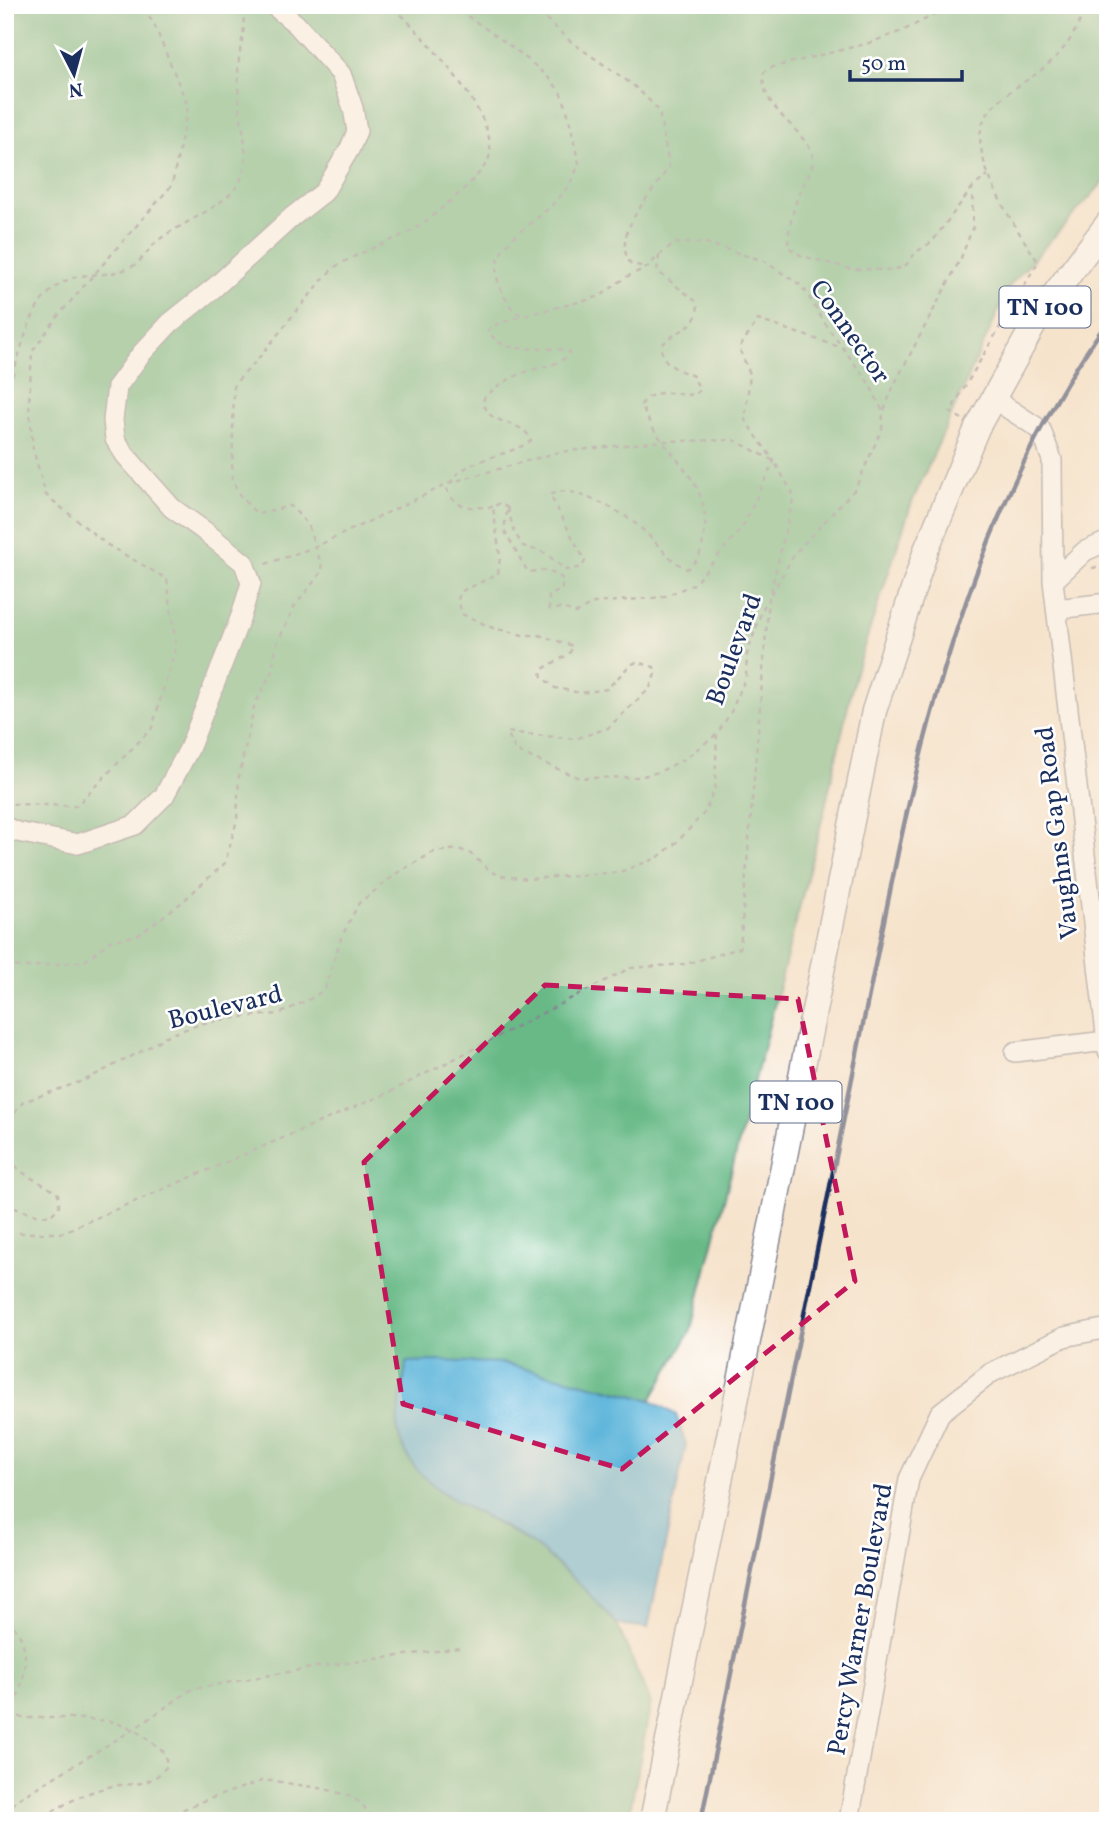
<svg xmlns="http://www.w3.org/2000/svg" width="1113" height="1826" font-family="Vollkorn,serif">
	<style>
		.forest { fill: #68b986; stroke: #427472; stroke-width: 2 }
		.water { fill: #5db5da; stroke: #3c729c; stroke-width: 2 }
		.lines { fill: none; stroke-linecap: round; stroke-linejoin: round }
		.minor-casing { stroke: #888995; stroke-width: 22 }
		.major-casing { stroke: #888995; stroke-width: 27 }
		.path { stroke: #888995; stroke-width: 2.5; stroke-dasharray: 5 5; stroke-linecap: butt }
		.minor { stroke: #fff; stroke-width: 19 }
		.major { stroke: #fff; stroke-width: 24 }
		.rail { stroke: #1b2f5e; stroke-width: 4.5 }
		.marked { fill: none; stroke: #c2185b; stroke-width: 5; stroke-dasharray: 14 9; stroke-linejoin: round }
		.labels { text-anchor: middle; stroke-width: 5; stroke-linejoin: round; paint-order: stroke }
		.shield { fill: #fff; stroke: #5f6d8e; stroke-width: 2 }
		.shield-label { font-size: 24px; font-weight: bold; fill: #1b2f5e }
		.street-label { font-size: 26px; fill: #1b2f5e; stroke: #fff }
	</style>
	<rect width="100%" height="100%" fill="#fff"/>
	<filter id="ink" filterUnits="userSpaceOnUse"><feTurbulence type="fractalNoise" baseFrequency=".0143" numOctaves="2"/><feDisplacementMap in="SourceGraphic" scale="14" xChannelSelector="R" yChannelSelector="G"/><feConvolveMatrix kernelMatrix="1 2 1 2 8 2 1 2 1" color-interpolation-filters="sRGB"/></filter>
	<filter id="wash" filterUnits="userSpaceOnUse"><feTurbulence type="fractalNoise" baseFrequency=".00686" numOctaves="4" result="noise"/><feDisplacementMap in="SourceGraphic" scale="28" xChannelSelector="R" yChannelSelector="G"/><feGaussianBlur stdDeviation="1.57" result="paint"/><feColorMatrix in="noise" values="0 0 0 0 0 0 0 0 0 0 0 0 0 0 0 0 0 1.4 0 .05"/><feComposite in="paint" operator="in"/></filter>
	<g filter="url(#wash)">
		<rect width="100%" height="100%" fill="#f6e3cc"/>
		<path class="forest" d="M5,5H1099L1108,46V177L1010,285L912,502L856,671L824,812L690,1332L651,1400L502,1363L407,1362L439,1491L534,1545L592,1595L617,1624L651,1703L628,1821H5Z"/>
		<path class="water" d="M433,1361L502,1363L651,1400L676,1415L686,1444L648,1628L617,1624C592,1596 565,1568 535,1546C488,1511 414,1497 398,1432C395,1419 404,1378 407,1362Z"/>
	</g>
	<g filter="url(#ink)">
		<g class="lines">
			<g class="minor-casing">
				<path id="minor" d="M992,398L1041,430L1052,460L1053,581L1108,1051
					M1053,581L1085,551L1108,541
					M1056,609L1108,603
					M5,827L17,832L78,844L135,825L164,796L189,749L241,616L251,583L244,563L203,530L172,508L126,456L115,439L113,420L117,387L141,354L170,323L215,287L292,217L324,192L350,148L357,131L353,108L341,74L296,24L273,5
					M1015,1052L1106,1041
					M849,1821L909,1479L940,1413L991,1373L1064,1337L1108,1328"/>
			</g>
			<g class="major-casing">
				<path id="major" d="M652,1821L874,711L926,550L977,428L1041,312L1108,223"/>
			</g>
			<path class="path" d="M451,5C477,23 548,68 561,94C570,112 573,142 579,163C574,180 563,195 550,207C525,231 481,249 502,291C507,302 511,309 522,316L591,299L602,295L626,277L648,267L659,255L676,243H706L764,261L802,286L828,328L869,383L883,412
				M531,5L570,41L633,85L653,104L659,111L669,166C655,193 608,233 631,264L646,267
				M954,5L902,31L869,43L773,67L764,72C759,98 784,117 800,135C804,141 810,146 812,153C816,169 804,180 799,194C793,209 788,231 788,247L802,256L851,269L891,270L900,268L906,265L916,252L932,242L972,188
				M5,395C18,367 25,318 46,296C76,264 97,282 129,268C143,262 148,248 160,239C182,222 230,205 241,179C250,156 243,134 240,111C238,95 237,74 239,58C242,34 247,31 241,5
				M962,419L950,412L1038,262C1018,230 966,158 984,120C993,100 1019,86 1036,74C1060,57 1078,34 1085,5
				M5,494L9,510L5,518
				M493,507C473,507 456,511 447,490C449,486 452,479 455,476C475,457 508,456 531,441C526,423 502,425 489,414C487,411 485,407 483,404L484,398C495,387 508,379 523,373C538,366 561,367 570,352C544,342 507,360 488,331L491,326L522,316
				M508,508L500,503L493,507L500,557L498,574L460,592L458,600L462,614L493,628L523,635H539L573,646L569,654L541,670L542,677L555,688L581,693L607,689L630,665L637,662L654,667L655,674L650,688L608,728L575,739L507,732L516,751L579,778L639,777L659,772L683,760L717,734
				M508,508L514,532L523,546L545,553L566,570L582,567L585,561L550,495C561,488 574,492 586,497C608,505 629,516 646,533C659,545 670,561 687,569C702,556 700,555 704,536C712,489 678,464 654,430C649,422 645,413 641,405C652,387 676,394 694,395L700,390L693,376C678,369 662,366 661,346C674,330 702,328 697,302L657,271L659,256
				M507,511L504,530L528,572L546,570L562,578V590L549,595V609L563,608L576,613L594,603L663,597L694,584L742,528L774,461L745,420L750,374L739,348L758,320L840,347
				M1092,568L1108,566
				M771,594L796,552L855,489L882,429L883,413L894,385L961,258L973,227L972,188L988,175
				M5,797L14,804L76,806L152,728L176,646L167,579L106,544L46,495L33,449L29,403L32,352L57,317L172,185L188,106L154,24L141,5
				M5,966L29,967L85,961L110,941L138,935L181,903L225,863L237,820L239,776L254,707L272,671L276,646L294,607L323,570L308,525L291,506L257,514L240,496L232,479L234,384C263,357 284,324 310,295C318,286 326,274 335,267C359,252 387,244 412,230C429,221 483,176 489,158C501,115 420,34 392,5
				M5,1130L6,1124L23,1102L85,1080L144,1050L166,1036L203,1023L241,1017L279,1014L314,997L325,989L341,938L359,903L400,871L434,852L459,849L471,854L491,872L503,876L529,879L620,872L657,858L677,842L705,812L715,787L717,734L730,714L746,677L747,654L762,610L768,600
				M5,1148C16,1177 36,1177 58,1194L59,1207L50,1216L36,1215L5,1205
				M19,1233H61L390,1092L630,968L686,964L740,948L769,598L794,496L774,461L734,440L663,441L559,452L452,482L315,547L263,565
				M5,1462L12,1466L5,1503
				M5,1620C37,1640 24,1684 11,1712L22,1718H70L110,1721L134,1729L165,1753L167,1766C147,1790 134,1781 108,1787C89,1791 54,1808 40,1821
				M5,1813L18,1799L134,1729L192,1689L316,1667L459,1648
				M155,1821L203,1801L262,1781H274L325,1789L350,1796L361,1803L375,1821"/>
			<use href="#minor" class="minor"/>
			<use href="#major" class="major"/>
			<path class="rail" d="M701,1821L898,852C938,666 995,477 1108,321"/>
		</g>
	</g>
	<path d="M0 0H1113V1826H0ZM545,985L798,999L855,1281L622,1469L403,1404L364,1162Z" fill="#f6e3cc" fill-opacity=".55" fill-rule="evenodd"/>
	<path class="marked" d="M545,985L798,999L855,1281L622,1469L403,1404L364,1162Z"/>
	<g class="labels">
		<g class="shield">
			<rect x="999.5" y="286.5" width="91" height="41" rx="5"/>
			<rect x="750.5" y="1081.5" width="91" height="41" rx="5"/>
		</g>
		<g class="shield-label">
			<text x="1045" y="315">TN 100</text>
			<text x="796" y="1110">TN 100</text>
		</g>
		<g class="street-label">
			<text transform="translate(851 331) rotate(55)" y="9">Connector</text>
			<text transform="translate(733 649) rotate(-70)" y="9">Boulevard</text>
			<text transform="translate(1056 833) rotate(-97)" y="9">Vaughns Gap Road</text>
			<text transform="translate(225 1006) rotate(-14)" y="9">Boulevard</text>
			<text transform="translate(859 1619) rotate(-80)" y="9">Percy Warner Boulevard</text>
		</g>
	</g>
	<rect width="1113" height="1826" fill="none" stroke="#fff" stroke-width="28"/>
	<g transform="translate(74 74) rotate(174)" stroke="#ffffff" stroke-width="5" paint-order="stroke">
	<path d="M0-5L12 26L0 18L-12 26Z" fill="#1b2f5e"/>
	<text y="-10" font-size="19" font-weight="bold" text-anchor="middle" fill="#1b2f5e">N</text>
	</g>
	<path d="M850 70v10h112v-10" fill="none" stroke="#1b2f5e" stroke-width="3.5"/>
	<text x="861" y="70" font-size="21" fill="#1b2f5e" stroke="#ffffff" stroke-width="5" paint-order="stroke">50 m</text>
</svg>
